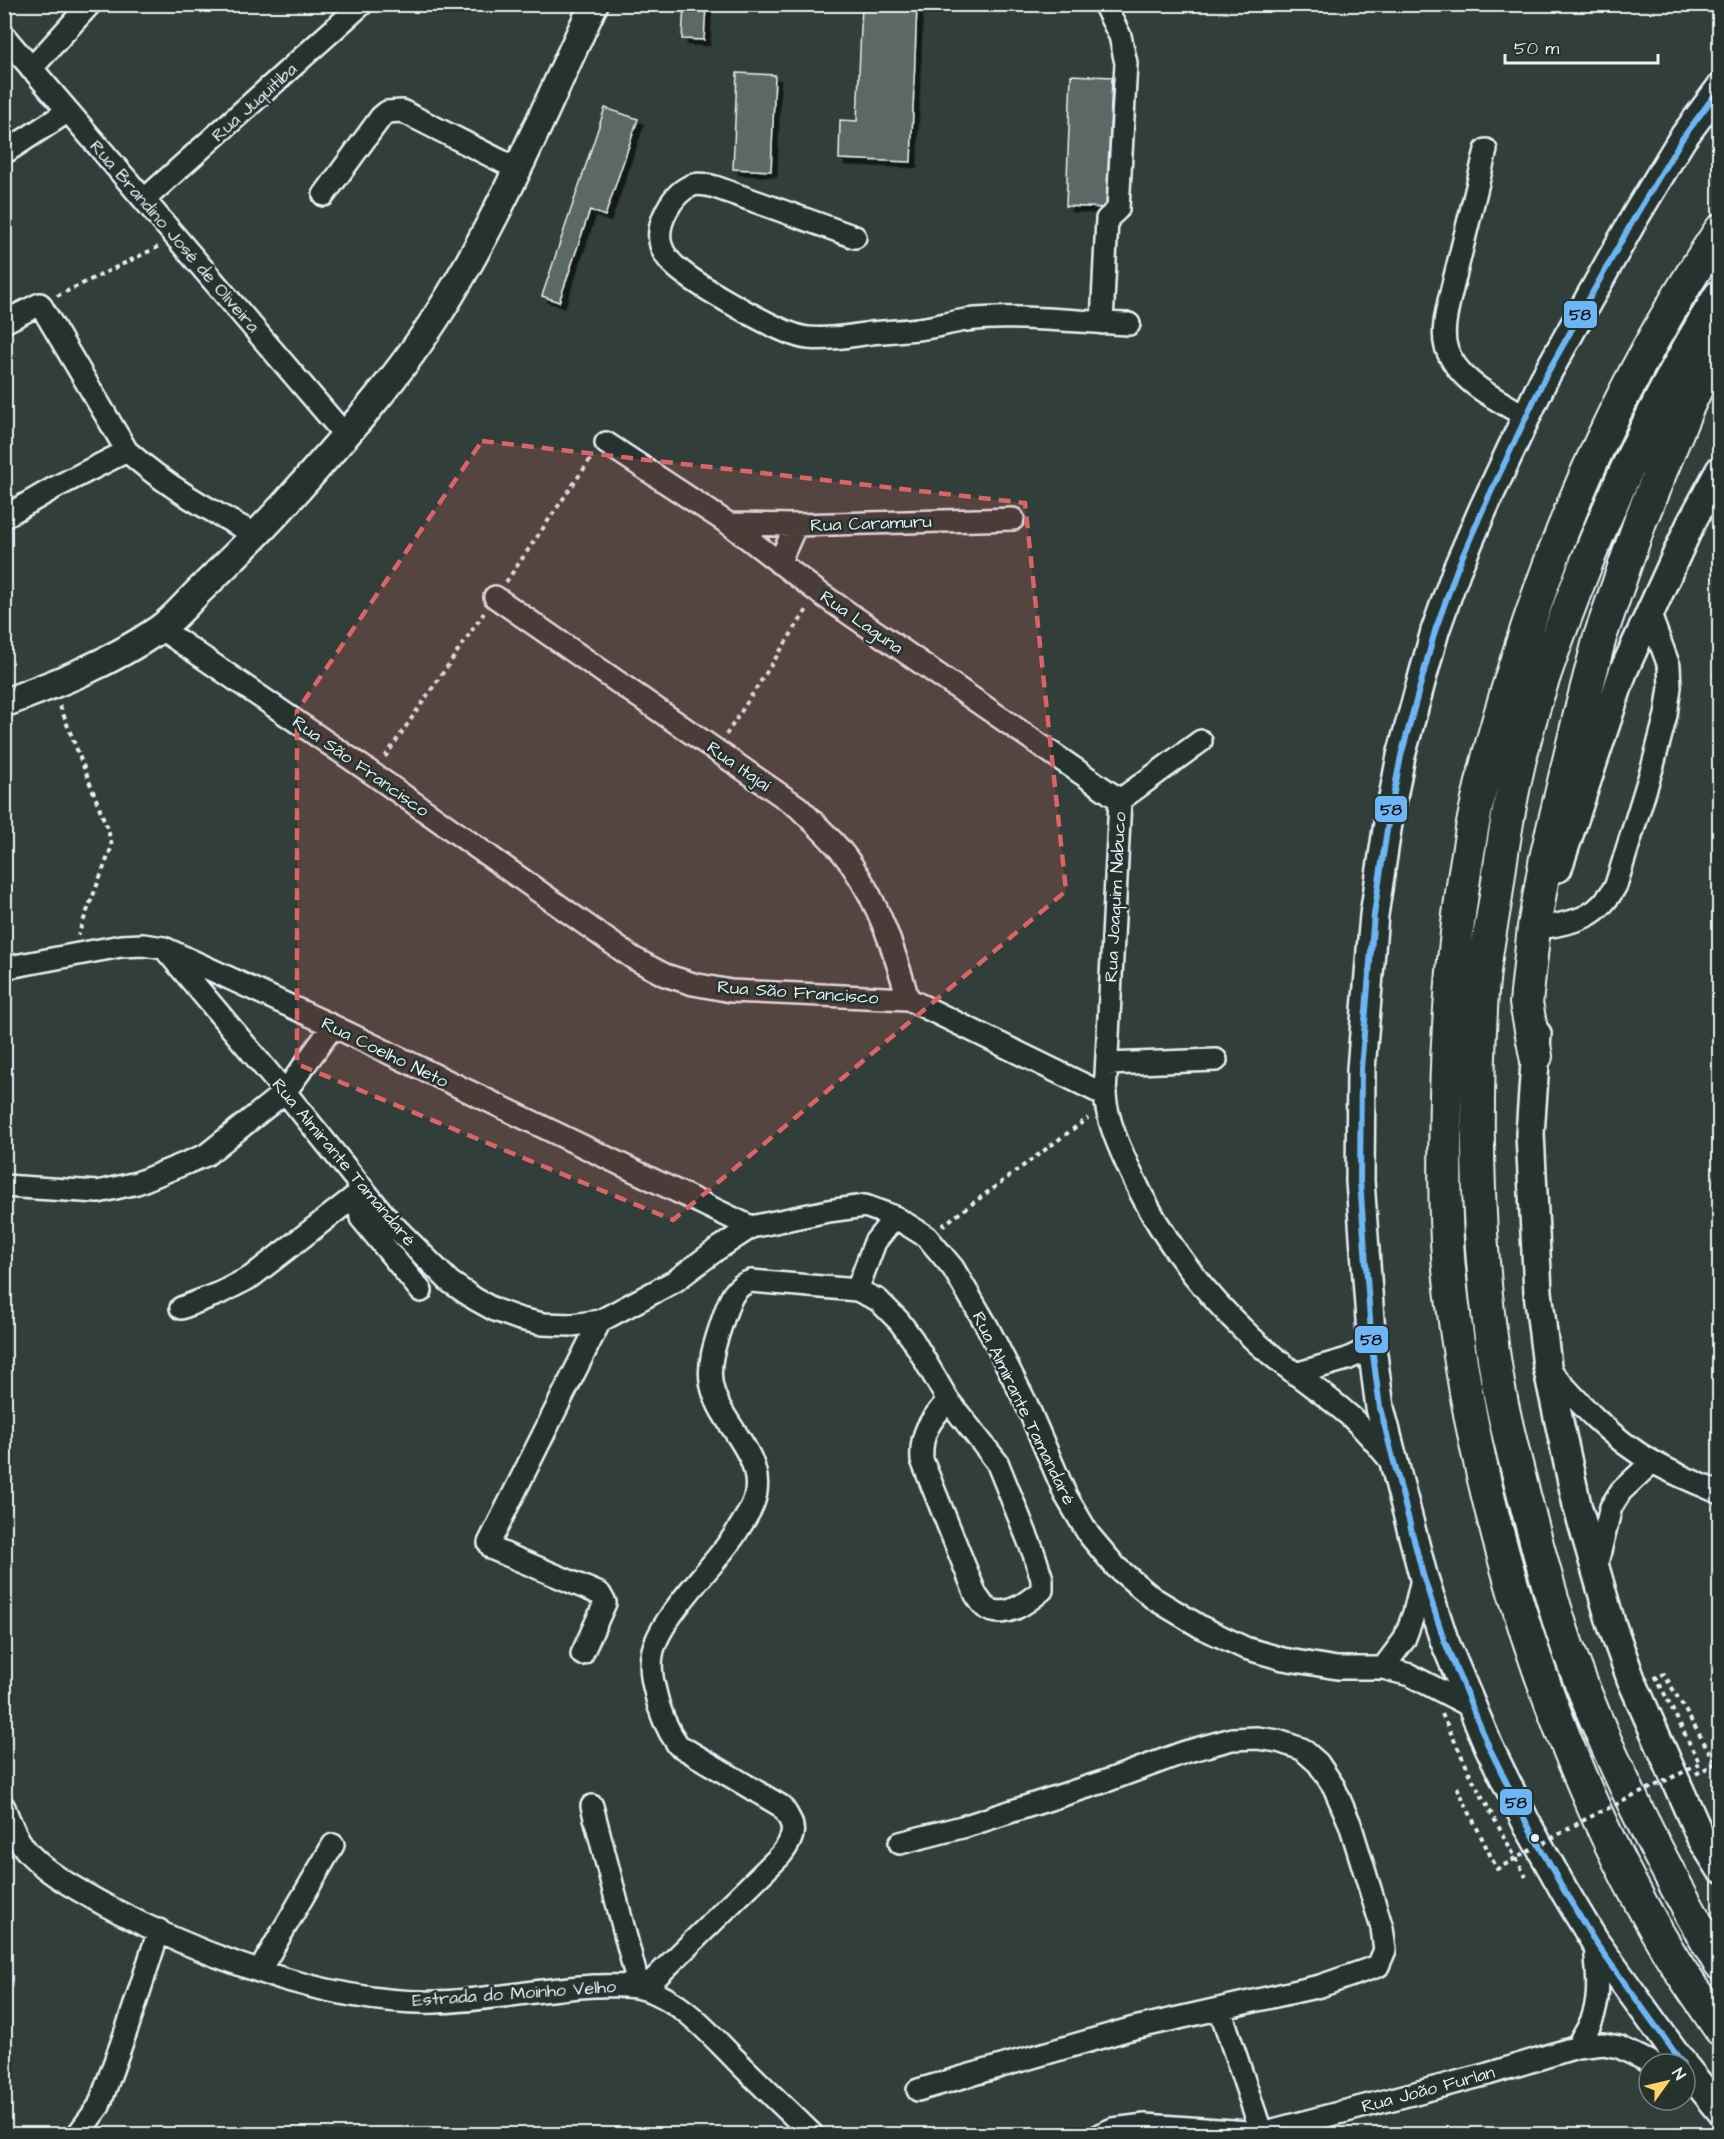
<svg xmlns="http://www.w3.org/2000/svg" width="1724" height="2139" font-family="'Architects Daughter',sans-serif">
	<style>
		.lines { fill: none; stroke-linecap: round; stroke-linejoin: round }
		.stream { stroke: #9ea9ab; stroke-width: 6 }
		.building { fill: #5c6865; stroke: #e8f1f8; stroke-width: 1.5; filter: url(#shadow) }
		.minor-casing { stroke: #e8f1f8; stroke-width: 26 }
		.major-casing { stroke: #e8f1f8; stroke-width: 32 }
		.highway-casing { stroke: #e8f1f8; stroke-width: 36 }
		.path { stroke: #e8f1f8; stroke-width: 4; stroke-dasharray: 4.5 4.5; stroke-linecap: butt }
		.minor { stroke: #26332d; stroke-width: 21 }
		.major { stroke: #26332d; stroke-width: 27 }
		.highway { stroke: #26332d; stroke-width: 32 }
		.path-bridge { stroke: #e8f1f8; stroke-width: 4; stroke-dasharray: 4.5 4.5; stroke-linecap: butt }
		.bus-1-casing { stroke: #26332d; stroke-width: 10 }
		.bus-1 { stroke: #6db6f5; stroke-width: 6 }
		.marked { fill: #db6466; fill-opacity: 0.2; stroke: #db6466; stroke-width: 4.5; stroke-dasharray: 12 8; stroke-linejoin: round }
		.bus-dot { fill: #e8f1f8; stroke: #26332d; stroke-width: 2 }
		.labels { text-anchor: middle; stroke-width: 5; stroke-linejoin: round; paint-order: stroke }
		.street-label { font-size: 18px; fill: #e8f1f8; stroke: #26332d }
		.line-badge { stroke: #26332d; stroke-width: 2 }
		.pale-badge-label { font-size: 16px; text-anchor: middle; font-weight: bold; fill: #111 }
	</style>
	<defs>
		<filter id="shadow"><feDropShadow dx="5.5" dy="5.5" stdDeviation="0" flood-color="#0009"/></filter>
	</defs>
	<rect width="100%" height="100%" fill="#323e39"/>
	<filter id="ink" filterUnits="userSpaceOnUse"><feTurbulence type="fractalNoise" baseFrequency=".0167" numOctaves="2"/><feDisplacementMap in="SourceGraphic" scale="12" xChannelSelector="R" yChannelSelector="G"/><feConvolveMatrix kernelMatrix="1 2 1 2 8 2 1 2 1" color-interpolation-filters="sRGB"/></filter>
	<g filter="url(#ink)">
		<g class="lines">
			<path class="stream" d="M1720,649L1715,675L1720,677"/>
		</g>
		<path class="building" d="M684,4H706L704,40L682,39Z
			M862,4H917L911,162L839,159L840,120L857,121Z
			M737,73L775,75L771,171L733,169Z
			M1071,75L1112,77L1107,208L1066,206Z
			M605,108L638,119L605,216L590,210L559,302L542,296Z"/>
		<g class="lines">
			<g class="minor-casing">
				<path id="minor" d="M4,36L345,435
					M31,69L90,4
					M1486,150L1449,301C1446,315 1442,333 1446,347C1458,383 1497,399 1527,417
					M4,153L67,112
					M324,195L381,117L387,112L402,111L517,169
					M145,199L362,4
					M855,237L715,187C707,185 700,183 693,185C672,192 655,225 661,245C663,253 670,262 676,267C696,285 783,336 808,338C829,340 850,336 871,333C889,331 907,331 925,328C939,326 952,322 966,320C1020,314 1075,322 1129,324
					M4,322L40,304L127,451C166,486 210,511 257,535
					M1102,323L1107,219L1118,209L1126,63L1120,36L1104,4
					M606,443L729,524L818,592L1120,800
					M4,517L54,488L127,451
					M729,524L796,525L1013,519
					M779,563L796,525
					M495,597L798,807C816,825 836,842 851,864C879,904 895,952 908,999
					M160,628L373,774L633,958L665,975L693,984L731,991L908,999L1105,1095C1107,1121 1120,1149 1131,1173C1159,1235 1202,1291 1252,1338C1280,1365 1315,1386 1345,1412C1363,1426 1377,1445 1392,1462
					M1547,927C1580,921 1599,916 1616,885L1653,765L1666,715L1670,687L1669,666L1649,612
					M164,948L285,1092L389,1221L450,1282L475,1299L495,1310L520,1319L543,1324L572,1325L600,1321L675,1281L716,1250L751,1227L828,1211L865,1206L895,1217L927,1237L953,1268L987,1326L1026,1403L1066,1496L1089,1535L1116,1567L1153,1598L1201,1627L1245,1648L1283,1659L1337,1668H1383L1410,1675L1474,1708
					M4,968L121,946L143,945L164,948L333,1026L751,1227
					M1107,1064L1216,1060
					M1105,1095L1120,800L1201,741
					M4,1186L98,1192L137,1183L206,1155L285,1092L333,1026
					M363,1190L360,1205L361,1218L421,1291
					M857,1290L875,1242L895,1217
					M181,1308L220,1293L251,1277L363,1190
					M1547,1367C1578,1402 1611,1439 1653,1462C1674,1474 1697,1483 1720,1493
					M1295,1374L1347,1359L1372,1347
					M1595,1571L1611,1507L1621,1491L1652,1462
					M582,1654L605,1603L600,1594L493,1549L489,1543L600,1321
					M1383,1668L1404,1640L1414,1613L1423,1575
					M592,1806L639,1988
					M4,1807C9,1821 17,1838 25,1849C45,1873 78,1890 105,1905C199,1955 329,2005 437,2002C490,2000 541,1989 594,1986C610,1986 629,1984 645,1989C682,2001 709,2033 736,2060C761,2085 787,2110 812,2134
					M900,1843L966,1826L1109,1780L1185,1752L1232,1739L1257,1738L1278,1741L1302,1749L1318,1763L1334,1787L1350,1824L1382,1928L1385,1950L1378,1966L1320,1986L1130,2029L918,2090
					M260,1970L333,1845
					M644,1989L780,1856C796,1836 797,1826 781,1806L678,1745C666,1728 659,1711 655,1691C652,1680 650,1667 652,1655C658,1618 715,1566 736,1533C744,1520 754,1507 756,1492C762,1450 716,1421 711,1381C708,1360 717,1338 723,1319C729,1302 733,1286 751,1281L857,1290L878,1300L899,1321L913,1340L948,1400L997,1462L1034,1554L1042,1579V1590C1028,1602 1004,1621 985,1607C982,1604 979,1599 976,1595L922,1460C920,1432 931,1420 948,1400
					M1220,2009L1262,2134
					M1577,2047C1583,2036 1591,2026 1594,2013C1601,1992 1596,1964 1595,1942
					M78,2134L99,2106L130,2020L159,1930
					M1101,2134L1113,2129L1145,2125L1262,2133L1488,2074L1577,2047L1603,2044L1619,2047L1654,2064"/>
			</g>
			<g class="major-casing">
				<path id="major" d="M4,703C58,683 110,663 158,630C173,620 186,604 199,591C228,563 258,534 285,504C339,443 395,382 439,313C501,216 545,108 594,4
					M1558,868L1623,672L1691,523L1720,470
					M1537,1034L1530,1134L1538,1292L1547,1366L1577,1505L1611,1623L1631,1679L1700,1836L1720,1868
					M1683,2064L1595,1942L1565,1892L1527,1824L1489,1747L1444,1640L1423,1575L1380,1408L1372,1347L1360,1181L1361,1069L1374,915L1388,823L1401,756L1435,631L1457,569L1484,507L1544,379L1636,215L1682,139L1720,88
					M1685,2067L1720,2110"/>
			</g>
			<g class="highway-casing">
				<path id="highway" d="M1720,231C1627,369 1562,513 1513,672C1497,723 1482,776 1472,829C1456,918 1448,1007 1446,1096C1445,1153 1444,1212 1449,1269C1461,1393 1489,1516 1527,1634C1562,1741 1609,1852 1667,1949C1683,1976 1702,2002 1720,2029
					M1720,296C1660,391 1613,493 1573,597C1556,641 1539,686 1527,731C1512,785 1503,841 1496,896C1491,928 1484,960 1482,992C1474,1124 1476,1259 1499,1389C1507,1432 1519,1476 1530,1518C1542,1563 1554,1610 1570,1654C1610,1762 1661,1864 1720,1964
					M1536,1056L1526,1003L1534,927L1546,858L1581,710L1600,637L1641,519L1687,408L1720,338"/>
			</g>
			<path class="path" d="M57,296L158,247
				M506,582L592,457
				M60,706L108,830L112,846L78,935
				M726,735L808,608
				M385,757L484,613
				M942,1226L1088,1118
				M1442,1714L1473,1780L1526,1877
				M1696,1774L1716,1763"/>
			<use href="#minor" class="minor"/>
			<use href="#major" class="major"/>
			<use href="#highway" class="highway"/>
			<path class="path-bridge" d="M1457,1787L1497,1869L1586,1819L1700,1764L1656,1677L1664,1674L1716,1763"/>
			<g class="bus-1-casing">
				<path id="bus-1" d="M1683,2064L1595,1942L1565,1892L1527,1824L1489,1747L1444,1640L1423,1575L1380,1408L1372,1347L1360,1181L1361,1069L1374,915L1388,823L1401,756L1435,631L1457,569L1484,507L1544,379L1636,215L1682,139L1720,88"/>
			</g>
			<use href="#bus-1" class="bus-1"/>
		</g>
	</g>
	<path class="marked" d="M482,441L1025,503L1066,891L673,1220L297,1064V711Z"/>
	<circle class="bus-dot" cx="1535" cy="1838" r="5"/>
	<g class="labels">
		<g class="street-label">
			<text transform="translate(254 102) rotate(-42)" y="6">Rua Juquitiba</text>
			<text transform="translate(175 236) rotate(49)" y="6">Rua Brandino José de Oliveira</text>
			<text transform="translate(871 523) rotate(-2)" y="6">Rua Caramuru</text>
			<text transform="translate(862 622) rotate(35)" y="6">Rua Laguna</text>
			<text transform="translate(361 766) rotate(35)" y="6">Rua São Francisco</text>
			<text transform="translate(739 766) rotate(35)" y="6">Rua Itajaí</text>
			<text transform="translate(1115 897) rotate(-87)" y="6">Rua Joaquim Nabuco</text>
			<text transform="translate(798 992) rotate(4)" y="6">Rua São Francisco</text>
			<text transform="translate(385 1052) rotate(26)" y="6">Rua Coelho Neto</text>
			<text transform="translate(344 1162) rotate(50)" y="6">Rua Almirante Tamandaré</text>
			<text transform="translate(1024 1408) rotate(64)" y="6">Rua Almirante Tamandaré</text>
			<text transform="translate(514 1993) rotate(-4)" y="6">Estrada do Moinho Velho</text>
			<text transform="translate(1428 2089) rotate(-15)" y="6">Rua João Furlan</text>
		</g>
	</g>
	<g class="line-badge">
		<rect x="1563" y="300" width="35" height="29" rx="6" fill="#6db6f5"/>
		<rect x="1374" y="795" width="34" height="28" rx="6" fill="#6db6f5"/>
		<rect x="1354" y="1325" width="35" height="29" rx="6" fill="#6db6f5"/>
		<rect x="1499" y="1788" width="34" height="28" rx="6" fill="#6db6f5"/>
	</g>
	<g class="pale-badge-label">
		<text x="1580" y="320">58</text>
		<text x="1391" y="815">58</text>
		<text x="1371" y="1345">58</text>
		<text x="1516" y="1808">58</text>
	</g>
	<rect width="1724" height="2139" fill="none" stroke="#26332d" stroke-width="24"/>
	<rect x="12" y="12" width="1700" height="2115" fill="none" stroke="#e8f1f8" stroke-width="2" filter="url(#ink)"/>
	<g transform="translate(1667 2082) rotate(56)"><circle r="28" fill="#26332d" stroke="#747f7e" stroke-width="1.5"/>
	<path d="M0-4.5L10 22L0 15L-10 22Z" fill="#ffd166"/>
	<text y="-9" font-size="16" font-weight="bold" text-anchor="middle" fill="#e8f1f8">N</text>
	</g>
	<path d="M1505 54v9h153v-9" fill="none" stroke="#e8f1f8" stroke-width="3"/>
	<text x="1514" y="54" font-size="18" fill="#e8f1f8" stroke="#26332d" stroke-width="4.5" paint-order="stroke">50 m</text>
</svg>
